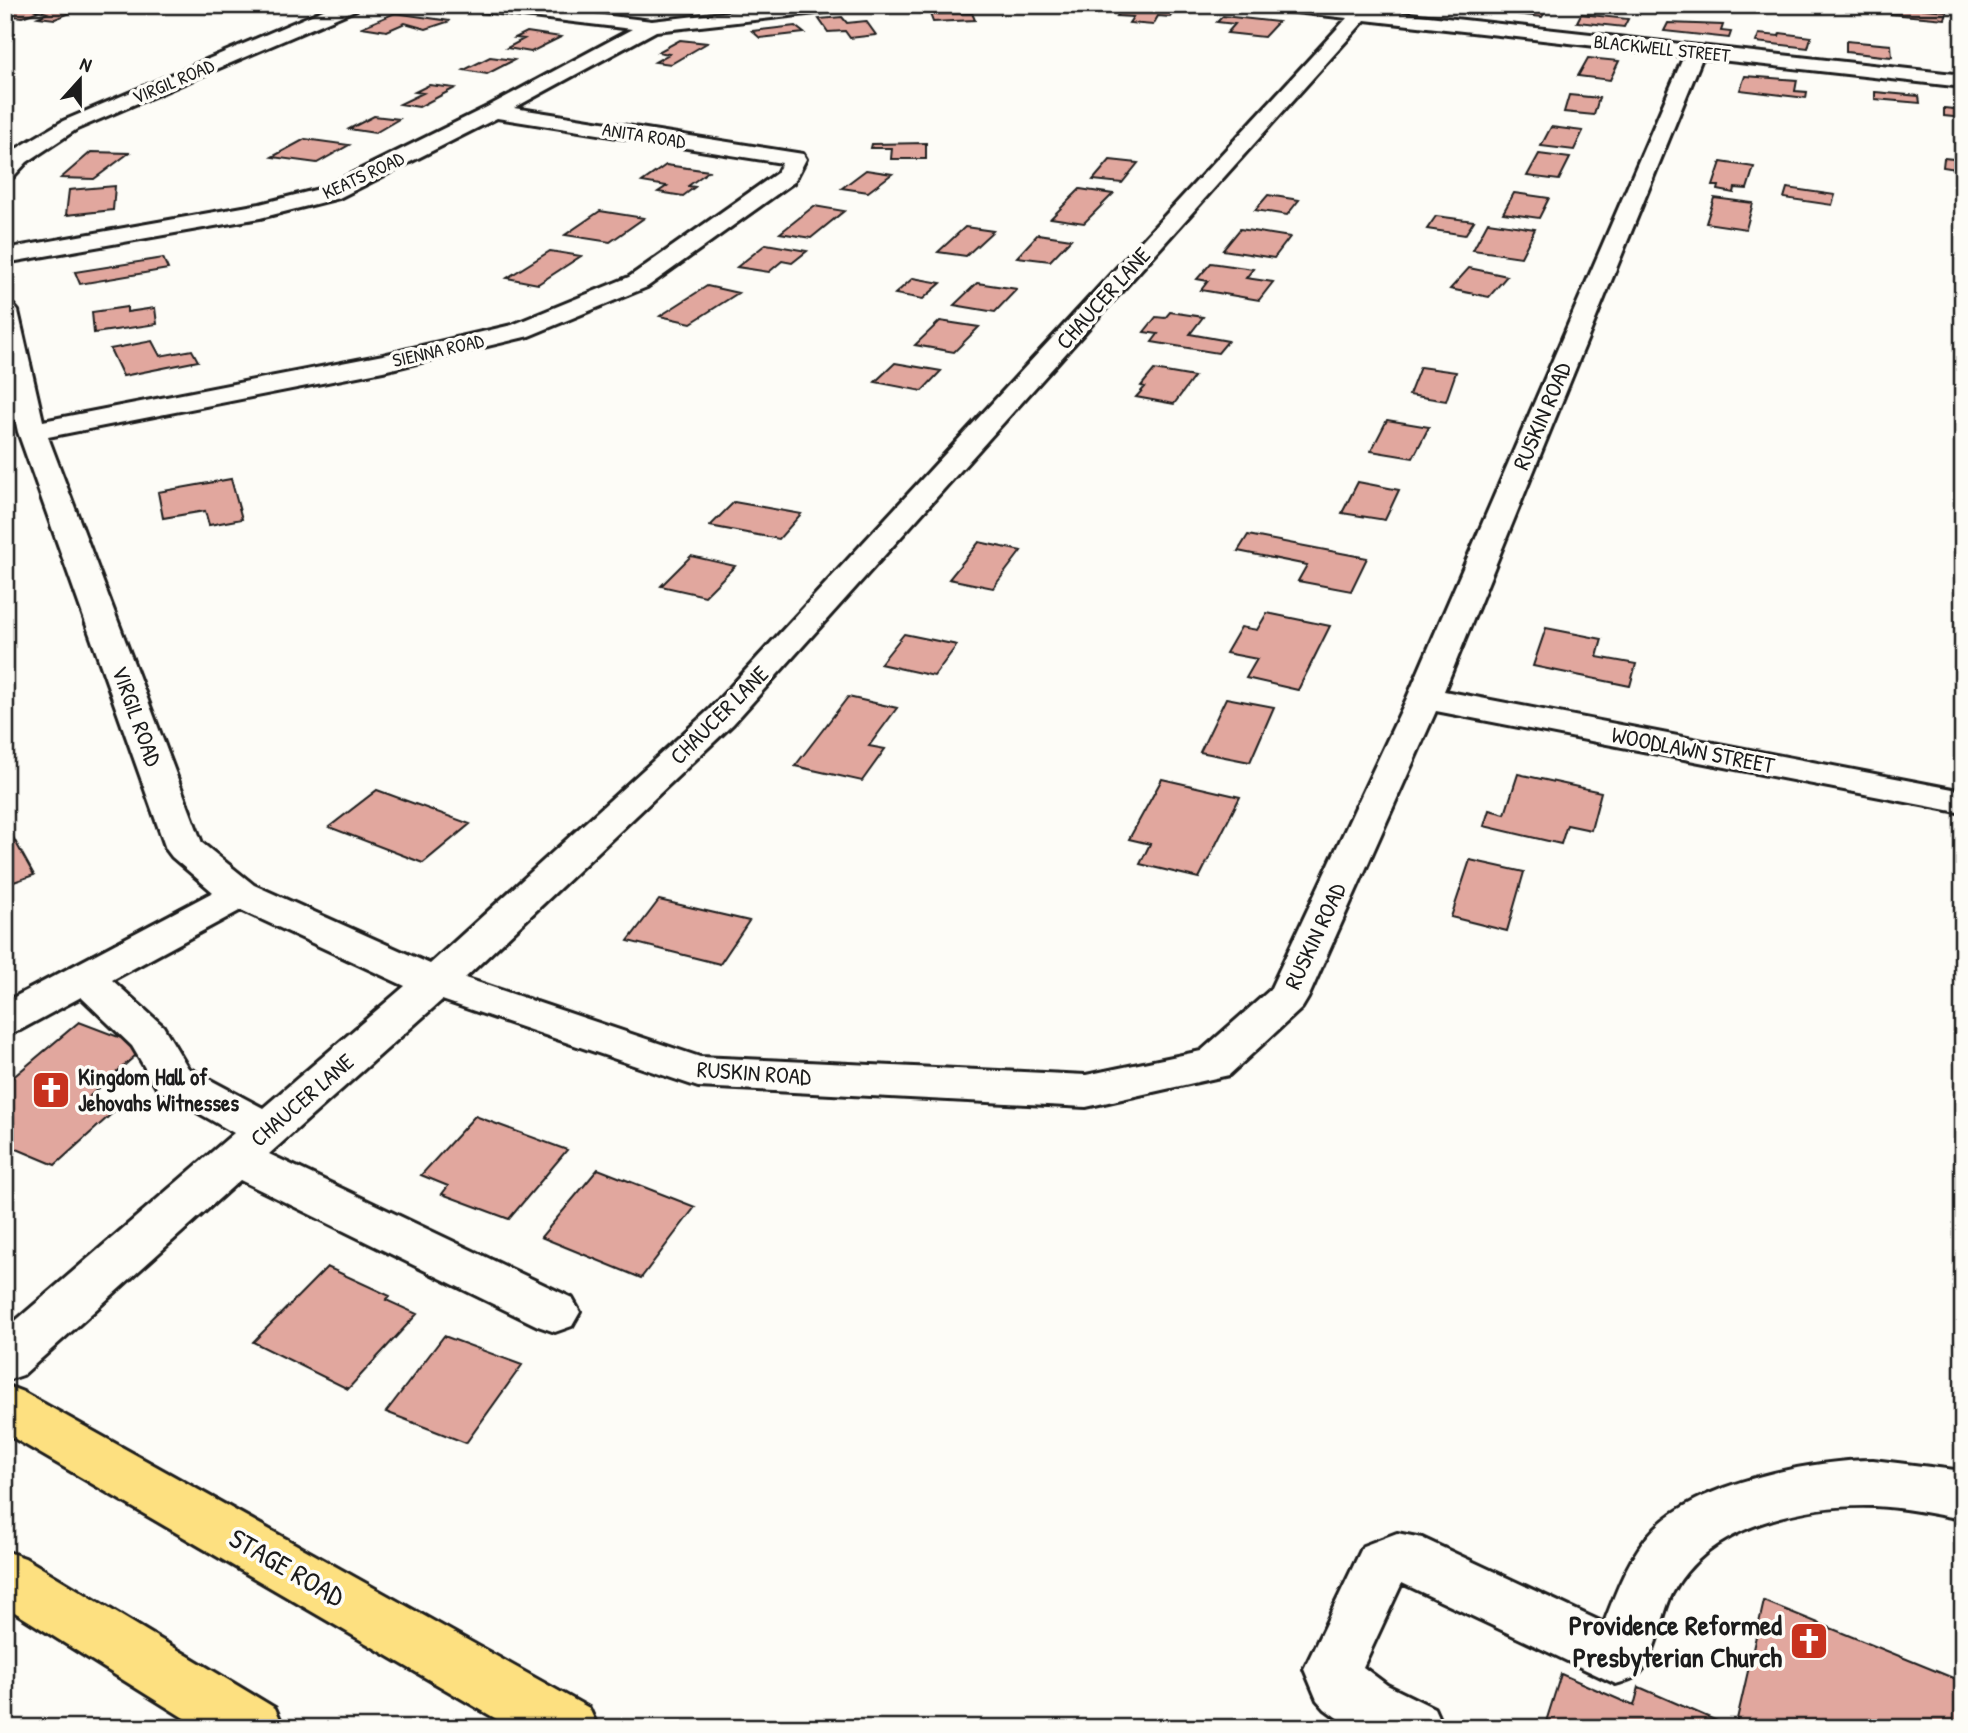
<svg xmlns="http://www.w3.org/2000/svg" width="1968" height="1733" font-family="'Patrick Hand',sans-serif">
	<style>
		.building { fill: #e1a79e; stroke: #1c1c1c; stroke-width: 2 }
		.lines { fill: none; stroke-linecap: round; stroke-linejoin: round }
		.minor-casing { stroke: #1c1c1c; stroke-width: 6 }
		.major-casing { stroke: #1c1c1c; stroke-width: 6 }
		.minor { fill: #fdfcf7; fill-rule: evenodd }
		.major { fill: #fde080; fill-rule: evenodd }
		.labels { text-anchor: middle; stroke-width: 7; stroke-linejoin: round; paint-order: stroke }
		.far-street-label { font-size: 19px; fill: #1c1c1c; stroke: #fdfcf7 }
		.street-label { font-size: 23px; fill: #1c1c1c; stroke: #fdfcf7 }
		.poi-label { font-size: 23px; font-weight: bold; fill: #1c1c1c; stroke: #fdfcf7; text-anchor: start }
		.near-street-label { font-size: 28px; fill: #1c1c1c; stroke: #fdfcf7 }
		.near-poi-label { font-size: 28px; font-weight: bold; fill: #1c1c1c; stroke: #fdfcf7; text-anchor: end }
	</style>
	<rect width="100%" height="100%" fill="#fdfcf7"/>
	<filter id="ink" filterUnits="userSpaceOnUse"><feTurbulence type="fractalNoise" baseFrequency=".0143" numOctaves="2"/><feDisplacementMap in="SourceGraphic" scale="14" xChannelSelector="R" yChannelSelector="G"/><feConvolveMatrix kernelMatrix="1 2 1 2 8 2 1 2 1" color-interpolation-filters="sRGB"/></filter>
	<g filter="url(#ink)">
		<path class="building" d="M15,5H49L78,10L55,19L38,17L47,13L33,9L39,11L22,17L5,15V9Z
			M1503,5H1523L1548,8L1542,17L1498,12Z
			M1813,5H1862L1860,12L1812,7Z
			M1892,6L1947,11L1945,19L1891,14Z
			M1122,8L1173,12L1170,17L1158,16L1153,25L1129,23L1133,17L1117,16Z
			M395,13L450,21L426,29L405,23L387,31L362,27Z
			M972,13L975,20L933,22L930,14Z
			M1581,14L1628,19L1624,27L1577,22Z
			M1223,16L1278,22L1264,37L1227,33L1235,24L1217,22Z
			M842,17L847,23L866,21L876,35L850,38L845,31L828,32L819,19Z
			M1668,23L1723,25L1721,31L1731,32L1729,38L1664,31Z
			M795,26L804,33L760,38L752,31Z
			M527,32L561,37L531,52L507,48L524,39L515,38Z
			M1780,33L1811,37L1808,48L1756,42L1759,34L1779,36Z
			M680,40L707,43L671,64L655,62L669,54L658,52Z
			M1846,41L1891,45L1892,57L1846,52Z
			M490,57L514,60L487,74L464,70Z
			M1588,58L1619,61L1610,80L1578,76Z
			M1745,76L1797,80L1795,91L1807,92L1806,98L1740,90Z
			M429,85L455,88L419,107L400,104L423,93L415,92Z
			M1875,92L1919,96L1920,103L1875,99Z
			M1569,95L1599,98L1594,115L1564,112Z
			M1944,108L1963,110V118L1944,116Z
			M374,116L399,119L375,133L349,129Z
			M1551,127L1583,131L1574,150L1541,146Z
			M305,139L349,145L317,163L272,157Z
			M926,143V159H891L892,148H871L872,144Z
			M91,152L129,153L94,179L61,178Z
			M1539,154L1570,158L1559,180L1527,176Z
			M1944,158L1963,160V170L1943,167Z
			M1110,160L1138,163L1122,183L1093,180Z
			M1721,162L1754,167L1747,189L1735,188L1734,193L1718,190L1719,186H1713Z
			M666,165L709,171L688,186L695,187L683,196L658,192L667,186L642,182Z
			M866,170L892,174L868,192L842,188Z
			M115,186L113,210L66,215L69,190Z
			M1787,188L1835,195L1832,205L1784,198Z
			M1080,189L1113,194L1084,223L1051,218Z
			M1514,193L1549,198L1539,218L1503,213Z
			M1268,195L1299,200L1287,215L1255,210Z
			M1714,198L1753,203L1746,229L1706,223Z
			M814,206L844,211L811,238L780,233Z
			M600,211L644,218L610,242L565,235Z
			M1436,216L1474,221L1465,235L1427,229Z
			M1488,222L1535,229L1521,257L1473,250Z
			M965,227L993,231L966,256L938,252Z
			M1240,229L1290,237L1274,258L1223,250Z
			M1038,234L1071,239L1050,261L1017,257Z
			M766,244L807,251L792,263L782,261L769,272L737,267Z
			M550,251L581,256L538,284L507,278Z
			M163,258L168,269L80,284L75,272Z
			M1211,263L1253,269L1246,278L1273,282L1259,300L1201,290L1208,281L1197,279Z
			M1469,268L1507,276L1489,297L1450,289Z
			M913,278L941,283L923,299L895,294Z
			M977,283L1017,289L995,312L954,305Z
			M707,286L738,293L691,323L660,316Z
			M127,307V312L155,308L157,324L94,333L92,312Z
			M1170,312L1203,317L1190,334L1228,341L1218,353L1152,342L1158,334L1144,332L1156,317L1165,318Z
			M940,321L979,327L954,352L915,345Z
			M152,341L160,356L192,350L198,361L123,376L110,349Z
			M895,363L941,371L922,391L875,382Z
			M1420,367L1456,372L1446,401L1409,395Z
			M1154,370L1194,377L1174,404L1136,397L1145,387L1141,386Z
			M1387,420L1429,427L1413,458L1371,451Z
			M231,479L242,519L209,525L205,511L163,518L158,492Z
			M1358,482L1399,490L1385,520L1342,513Z
			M734,502L801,514L779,539L710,526Z
			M1248,535L1367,558L1351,591L1298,581L1307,565L1238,551Z
			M979,542L1021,551L993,588L949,579Z
			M691,556L735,566L705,596L661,586Z
			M1267,613L1330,626L1298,690L1246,678L1257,659L1226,653L1241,627L1257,630Z
			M1546,628L1602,639L1597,657L1636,664L1630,686L1533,666Z
			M904,634L957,645L934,676L880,664Z
			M848,697L897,708L869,746L885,749L862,781L795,766Z
			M1226,698L1274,707L1250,762L1200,752Z
			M1518,774L1601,792L1591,830L1567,825L1561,844L1484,826L1489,810L1505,814Z
			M1162,779L1240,797L1199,878L1140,864L1150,844L1129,839Z
			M377,790L470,824L423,863L329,827Z
			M5,823L34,875L5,885Z
			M1470,860L1524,872L1507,931L1451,917Z
			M659,900L749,921L720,964L628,941Z
			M79,1022L145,1047L90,1096L118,1108L55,1165L5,1144V1084Z
			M475,1116L567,1150L509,1219L442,1194L448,1186L421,1175Z
			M598,1169L695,1207L641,1278L541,1237Z
			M327,1267L390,1296L386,1300L417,1314L348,1389L253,1342Z
			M444,1336L522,1365L466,1443L386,1412Z
			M1764,1601L1963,1682V1728H1735Z
			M1561,1674L1634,1706L1639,1687L1733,1728H1544Z"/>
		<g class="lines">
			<g class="minor-casing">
				<path id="minor" d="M335,5H360L357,9L77,129L27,162L13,177L5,178V159L11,152L63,121Z
					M465,5H521L652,21L792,5H852L843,10L656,31L514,108L803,154L806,159L794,182L647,287L529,336L383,371L48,437L202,843L254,885L430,964L709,710L1347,18L1278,10L1269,5L1356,8L1359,5H1378L1374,10L1963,75V87L1702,58L1444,691L1963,791V813L1436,711L1308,998L1302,1008L1229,1075L1086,1107L698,1087L442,1000L269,1154L572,1298L580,1312L572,1326L555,1332L538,1326L240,1180L23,1375L5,1381V1330L234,1133L158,1090L132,1046L81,997L20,1030L5,1034V1002L213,892L172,857L166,849L18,432L5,372V304L14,306L18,311L43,421L383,355L512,325L629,277L777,173L782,163L497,118L339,198L260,218L5,263V249L260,204L323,188L487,107L632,29L474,10ZM1365,20L1684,56L1407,698L1270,990L1201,1051L1086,1075L700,1057L465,978L733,724ZM241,910L405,986L263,1108L188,1068L163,1026L112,980Z
					M1873,1460L1963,1471V1519C1933,1514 1903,1507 1873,1506C1803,1504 1707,1526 1672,1594C1661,1615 1655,1663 1636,1676C1631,1680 1622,1682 1616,1684L1402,1583L1363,1667L1387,1685L1434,1708L1443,1728H1351L1325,1709L1317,1700L1304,1669L1363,1546L1397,1533L1422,1538L1604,1623C1617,1589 1630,1554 1655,1528C1700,1483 1811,1460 1873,1460Z"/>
			</g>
			<g class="major-casing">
				<path id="major" d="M5,1385L23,1392L589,1708L598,1728H512L5,1433Z
					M5,1551L25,1558L275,1708L284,1728H200L5,1606Z"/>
			</g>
			<use href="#minor" class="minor"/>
			<use href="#major" class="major"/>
		</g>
	</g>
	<defs>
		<g id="church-square" transform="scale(2.0125)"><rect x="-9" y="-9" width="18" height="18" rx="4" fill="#c8321e" stroke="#fdfcf7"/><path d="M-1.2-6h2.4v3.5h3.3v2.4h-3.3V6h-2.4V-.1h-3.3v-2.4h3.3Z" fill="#fff"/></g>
	</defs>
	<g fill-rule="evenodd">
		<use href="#church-square" x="51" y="1090"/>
		<use href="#church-square" x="1809" y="1641"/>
	</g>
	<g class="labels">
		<g class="far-street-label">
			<text transform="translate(1662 48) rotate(6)" y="7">BLACKWELL STREET</text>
			<text transform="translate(173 81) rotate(-23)" y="7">VIRGIL ROAD</text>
			<text transform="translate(644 135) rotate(9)" y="7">ANITA ROAD</text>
			<text transform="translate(363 175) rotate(-25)" y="7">KEATS ROAD</text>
			<text transform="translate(438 350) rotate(-13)" y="7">SIENNA ROAD</text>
		</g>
		<g class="street-label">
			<text transform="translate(1103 298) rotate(-48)" y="8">CHAUCER LANE</text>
			<text transform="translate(1542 416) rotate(-67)" y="8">RUSKIN ROAD</text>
			<text transform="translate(719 715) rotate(-45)" y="8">CHAUCER LANE</text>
			<text transform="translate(137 716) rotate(70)" y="8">VIRGIL ROAD</text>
			<text transform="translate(1693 750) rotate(11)" y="8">WOODLAWN STREET</text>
			<text transform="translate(1315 936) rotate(-65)" y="8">RUSKIN ROAD</text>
			<text transform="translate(754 1073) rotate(4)" y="8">RUSKIN ROAD</text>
			<text transform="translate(302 1100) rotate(-41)" y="8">CHAUCER LANE</text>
		</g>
		<g class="poi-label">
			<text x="78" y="1085">Kingdom Hall of<tspan x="78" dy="26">Jehovahs Witnesses</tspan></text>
		</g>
		<g class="near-street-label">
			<text transform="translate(287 1567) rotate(30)" y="10">STAGE ROAD</text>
		</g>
		<g class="near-poi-label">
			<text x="1782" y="1635">Providence Reformed<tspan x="1782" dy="32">Presbyterian Church</tspan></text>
		</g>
	</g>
	<rect width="1968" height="1733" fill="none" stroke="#fdfcf7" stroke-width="28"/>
	<rect x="14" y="14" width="1940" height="1705" fill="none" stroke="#1c1c1c" stroke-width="2.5" filter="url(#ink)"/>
	<g transform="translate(80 80) rotate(21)" stroke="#fdfcf7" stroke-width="5" paint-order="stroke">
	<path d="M0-5L12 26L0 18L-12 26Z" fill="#1c1c1c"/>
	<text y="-10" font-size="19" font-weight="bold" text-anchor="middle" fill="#1c1c1c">N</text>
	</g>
</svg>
